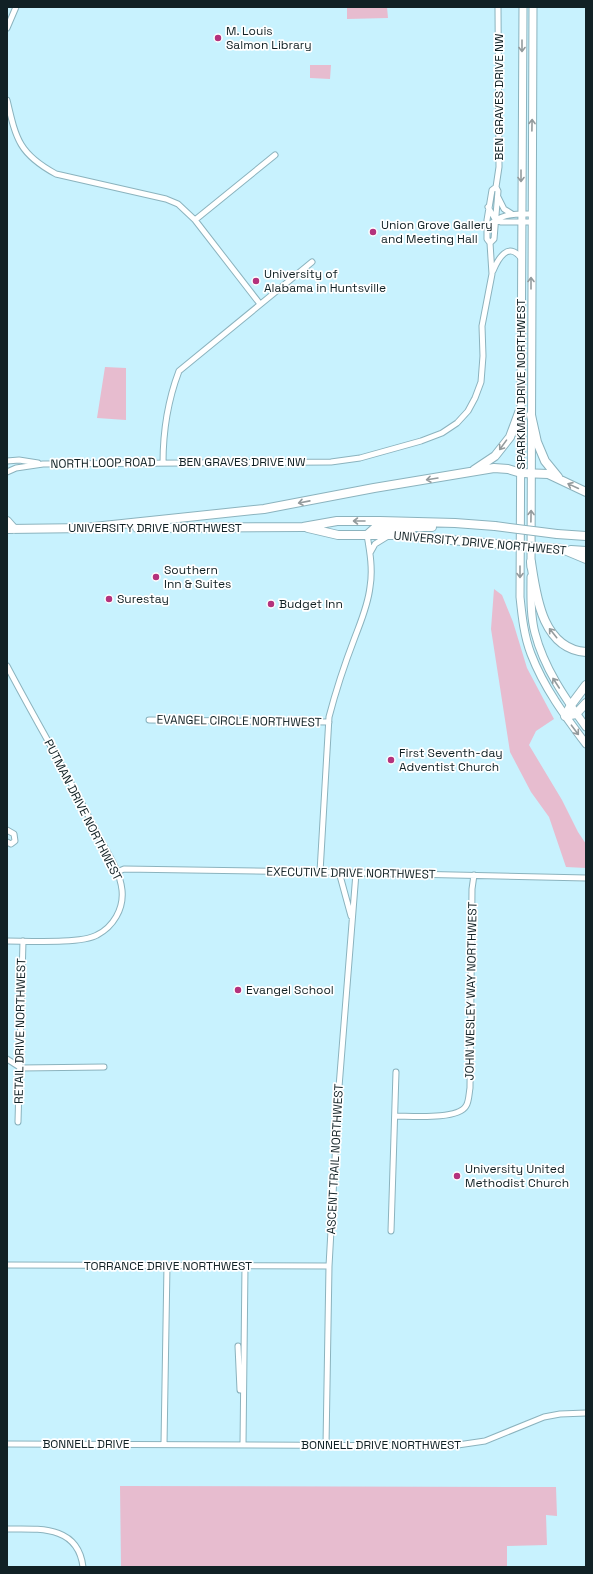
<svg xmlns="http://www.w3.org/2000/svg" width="593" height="1574" font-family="'Space Grotesk',sans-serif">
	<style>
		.green { fill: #e7bccf }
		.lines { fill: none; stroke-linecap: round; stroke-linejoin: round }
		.minor-casing { stroke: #8bb3be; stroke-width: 7 }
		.secondary-casing { stroke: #8bb3be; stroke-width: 9 }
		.trunk-casing { stroke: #8bb3be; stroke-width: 10 }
		.minor { stroke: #fff; stroke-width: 5 }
		.secondary { stroke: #fff; stroke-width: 7 }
		.trunk { stroke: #fff; stroke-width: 8 }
		.trunk-bridge-casing { stroke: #8bb3be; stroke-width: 10; stroke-linecap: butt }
		.trunk-bridge { stroke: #fff; stroke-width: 8 }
		.oneway { stroke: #949b9d }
		.poi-dot { fill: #b4327c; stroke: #fff; stroke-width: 1.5 }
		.labels { text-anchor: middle; stroke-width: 3.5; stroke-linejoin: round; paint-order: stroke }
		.poi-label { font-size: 12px; fill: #112125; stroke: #fff; text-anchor: start }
		.street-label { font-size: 12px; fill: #112125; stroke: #fff }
	</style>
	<rect width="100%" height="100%" fill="#c8f2fe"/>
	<path class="green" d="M347,7H387L388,18L347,19Z
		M310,65H331L330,79L310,78Z
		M105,367L126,368V420L97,418Z
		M494,589L502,595L513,622L527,668L554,719L536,731L529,745L562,800L578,832L586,844V868L566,867L549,817L531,792L510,752L491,629Z
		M120,1486L556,1487L557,1516L546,1515L547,1545L507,1546V1567H121Z"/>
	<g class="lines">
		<g class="minor-casing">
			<path id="minor" d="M7,28L16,7
				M7,100C16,139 19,154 56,174L166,199L178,204L195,220L260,304
				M498,197L504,209L512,214
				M488,207L495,219L501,222H532
				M195,220L275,155
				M487,227C502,213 512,214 532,214
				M490,243L494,239L498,191L496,187L499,167L498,7
				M493,271C498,259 508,241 521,258
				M7,461L19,460L38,463
				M163,463C163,432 168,400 179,371L312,262
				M7,472L16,468L43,464L331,462L360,458L421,441L442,433L457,423L468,411L475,398L481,382L483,356L482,326L492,274L490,243L487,239V220L492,190L496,187
				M370,553L375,544L388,536
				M7,666C37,723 70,778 98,835C107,852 120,871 122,890C124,909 113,927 97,935C81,944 28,941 7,941
				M149,720L329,722
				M7,830L14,834L15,841L11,844L7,842
				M117,872L124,869L320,872L586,878
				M320,872L329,717C336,690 345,663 355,637C361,621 368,605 370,587C373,570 370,552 367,535
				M339,872L351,916
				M7,1059L21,1068L104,1067
				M396,1116C411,1116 458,1120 466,1106C469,1102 469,1093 470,1088L472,889L474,875
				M18,1122L23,941
				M391,1231L396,1072
				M7,1265L329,1266
				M238,1346L240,1390
				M7,1444L451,1446L485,1441L544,1417L560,1414L586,1413
				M164,1444L167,1265
				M243,1445L245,1266
				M326,1445L329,1266L339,1087L356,873
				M7,1529C39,1529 78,1525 83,1567"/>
		</g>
		<g class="secondary-casing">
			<path id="secondary" d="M523,7L520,597C522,616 524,636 531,654C544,688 565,716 586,744
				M531,567L533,7
				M531,577C531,595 530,615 535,633C544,668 565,698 586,727"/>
		</g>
		<g class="trunk-casing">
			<path id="trunk" d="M531,415L537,442L545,461L558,477
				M474,470L495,456L510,437L520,410
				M7,521L14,529
				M84,528L264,509L374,488L494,468L508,469L521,473L548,474L586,492
				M137,528L303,527L337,521H380L455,523L495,526
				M308,528L338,535H395L495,544
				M7,529L89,528
				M557,534L586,536
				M367,535L376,527H432
				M562,549L586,559
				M571,550L586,551
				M531,562C536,595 542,649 586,652
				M565,716L571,705L586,685
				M565,716L576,714L586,703"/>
		</g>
		<use href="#minor" class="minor"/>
		<use href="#secondary" class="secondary"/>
		<use href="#trunk" class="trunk"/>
		<g class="trunk-bridge-casing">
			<path id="trunk-bridge" d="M495,526L557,534
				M495,544L562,549"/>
		</g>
		<use href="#trunk-bridge" class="trunk-bridge"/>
	</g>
	<defs><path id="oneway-shaft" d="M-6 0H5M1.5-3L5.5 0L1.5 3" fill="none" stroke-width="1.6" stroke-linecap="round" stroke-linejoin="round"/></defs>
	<g class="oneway">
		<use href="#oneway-shaft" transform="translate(522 46) rotate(90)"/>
		<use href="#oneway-shaft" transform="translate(532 125) rotate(-89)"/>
		<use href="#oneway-shaft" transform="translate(521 176) rotate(90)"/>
		<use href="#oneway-shaft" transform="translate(531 283) rotate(-90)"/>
		<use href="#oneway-shaft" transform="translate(503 445) rotate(126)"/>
		<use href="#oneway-shaft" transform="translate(432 479) rotate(171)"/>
		<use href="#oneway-shaft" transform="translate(573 486) rotate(-155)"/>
		<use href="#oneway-shaft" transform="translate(304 502) rotate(169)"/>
		<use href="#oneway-shaft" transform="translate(531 516) rotate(-89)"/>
		<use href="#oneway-shaft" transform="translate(359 521) rotate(180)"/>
		<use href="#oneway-shaft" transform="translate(520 572) rotate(90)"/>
		<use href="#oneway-shaft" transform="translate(553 633) rotate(-129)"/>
		<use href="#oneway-shaft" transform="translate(556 683) rotate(-123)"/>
		<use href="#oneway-shaft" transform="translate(575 730) rotate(53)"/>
	</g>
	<g class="poi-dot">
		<circle cx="218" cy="38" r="4"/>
		<circle cx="373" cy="232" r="4"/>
		<circle cx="256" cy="281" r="4"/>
		<circle cx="156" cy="577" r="4"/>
		<circle cx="109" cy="599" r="4"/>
		<circle cx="271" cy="604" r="4"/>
		<circle cx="391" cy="760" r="4"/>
		<circle cx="238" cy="990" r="4"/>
		<circle cx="457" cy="1176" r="4"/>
	</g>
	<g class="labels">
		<g class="poi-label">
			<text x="226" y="35">M. Louis<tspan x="226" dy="14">Salmon Library</tspan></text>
			<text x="381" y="229">Union Grove Gallery<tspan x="381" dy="14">and Meeting Hall</tspan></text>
			<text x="264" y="278">University of<tspan x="264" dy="14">Alabama in Huntsville</tspan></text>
			<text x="164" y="574">Southern<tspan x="164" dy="14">Inn &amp; Suites</tspan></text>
			<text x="117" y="603">Surestay</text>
			<text x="279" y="608">Budget Inn</text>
			<text x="399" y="757">First Seventh-day<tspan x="399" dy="14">Adventist Church</tspan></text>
			<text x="246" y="994">Evangel School</text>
			<text x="465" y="1173">University United<tspan x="465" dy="14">Methodist Church</tspan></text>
		</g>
		<g class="street-label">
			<text transform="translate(499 97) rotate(-90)" y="4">BEN GRAVES DRIVE NW</text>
			<text transform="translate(521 384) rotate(-90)" y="4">SPARKMAN DRIVE NORTHWEST</text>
			<text x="242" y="466">BEN GRAVES DRIVE NW</text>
			<text transform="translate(103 463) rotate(-1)" y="4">NORTH LOOP ROAD</text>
			<text x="155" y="532">UNIVERSITY DRIVE NORTHWEST</text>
			<text transform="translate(480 543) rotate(5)" y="4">UNIVERSITY DRIVE NORTHWEST</text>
			<text transform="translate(239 721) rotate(1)" y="4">EVANGEL CIRCLE NORTHWEST</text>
			<text transform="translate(83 810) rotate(63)" y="4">PUTMAN DRIVE NORTHWEST</text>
			<text transform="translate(351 873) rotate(1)" y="4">EXECUTIVE DRIVE NORTHWEST</text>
			<text transform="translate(471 991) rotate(-89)" y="4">JOHN WESLEY WAY NORTHWEST</text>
			<text transform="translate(20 1031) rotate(-89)" y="4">RETAIL DRIVE NORTHWEST</text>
			<text transform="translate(335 1159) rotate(-87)" y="4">ASCENT TRAIL NORTHWEST</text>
			<text x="168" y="1270">TORRANCE DRIVE NORTHWEST</text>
			<text x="86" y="1448">BONNELL DRIVE</text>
			<text x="381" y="1449">BONNELL DRIVE NORTHWEST</text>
		</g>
	</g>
	<rect width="593" height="1574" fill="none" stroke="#112125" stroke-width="16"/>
</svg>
